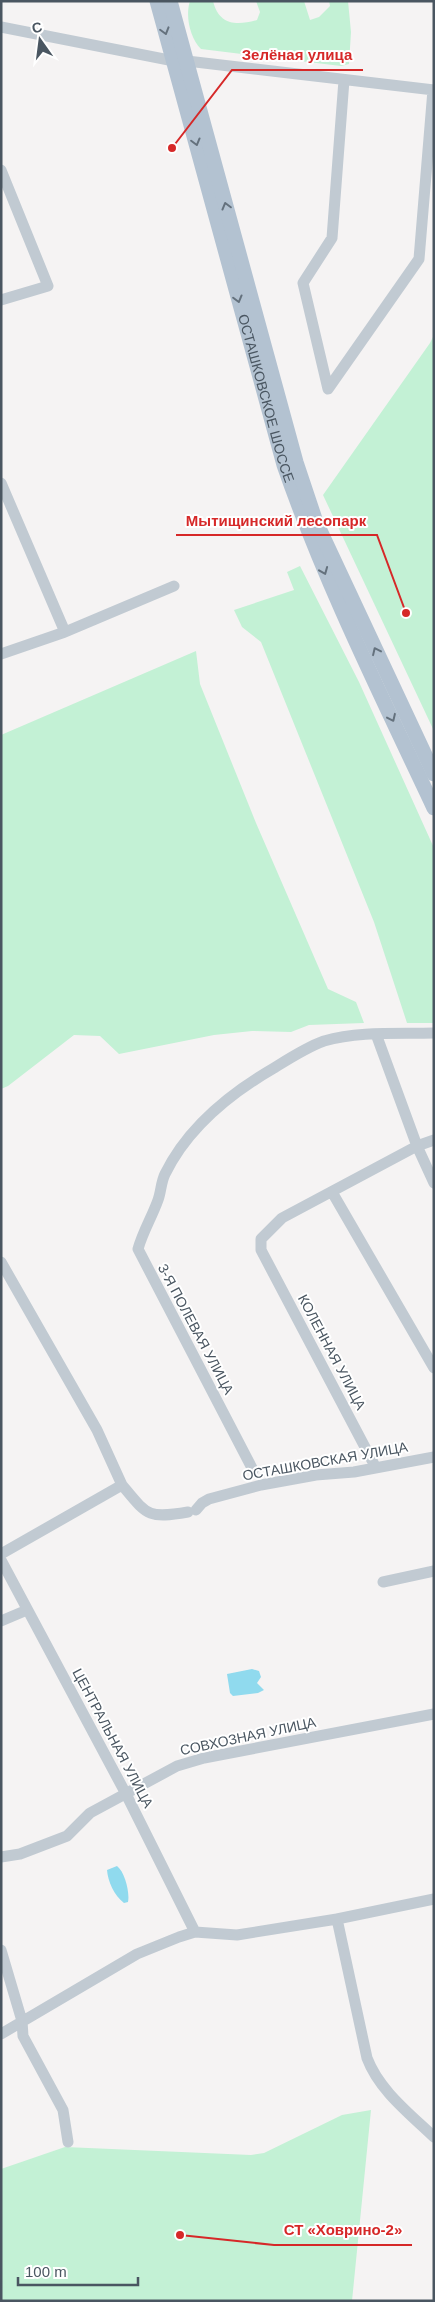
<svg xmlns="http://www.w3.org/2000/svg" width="435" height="2302" font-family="Arial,sans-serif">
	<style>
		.green { fill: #c3f1d5 }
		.water { fill: #90daee }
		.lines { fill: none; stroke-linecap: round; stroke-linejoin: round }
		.minor { stroke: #c1cad2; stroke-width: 11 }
		.major { stroke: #b3c2d1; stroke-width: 15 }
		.oneway { stroke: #64717d }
		.labels { text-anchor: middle; stroke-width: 4; stroke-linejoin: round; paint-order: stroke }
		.street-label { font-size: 14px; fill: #4a5661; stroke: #fff }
		.leader { fill: none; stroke: #d62828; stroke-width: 2 }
		.callout-dot { fill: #d62828; stroke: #fff; stroke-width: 2 }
		.callout-label { font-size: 15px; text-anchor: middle; font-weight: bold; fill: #d62828; stroke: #fff; stroke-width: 4; stroke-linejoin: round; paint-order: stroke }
	</style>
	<rect width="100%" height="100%" fill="#f5f3f3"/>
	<path class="green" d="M190,1H213C219,25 236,26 257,20L260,12L256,1H304L310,20L319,17L330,6L329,1H348L351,32L349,64L341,66L201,49C190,38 185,16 190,1Z
		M434,335V731L323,495L430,343Z
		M300,566L359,682L434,848V1023H407L374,922L261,642L242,627L234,610L294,590L287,572Z
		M196,651L200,684L256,823L328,989L356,1002L364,1023L309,1025L291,1032L252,1031L214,1035L119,1054L100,1036L74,1035L8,1086L1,1089V735Z
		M371,2110L352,2301H1V2169L65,2147L251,2155L264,2153L342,2115Z"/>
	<path class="water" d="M252,1669L259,1671L261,1677L257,1683L264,1690L258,1693L233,1696L230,1693L227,1674Z
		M117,1866C125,1872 130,1893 128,1902L124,1903C114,1895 108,1882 107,1870Z"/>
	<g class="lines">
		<path class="minor" d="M1,27L174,61H187L434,90
			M344,80L332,238L303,283L328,389L419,259L433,90
			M1,170L48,286L1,300
			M1,483L65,632
			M1,654L65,632L174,586
			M376,1034L417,1146L434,1183
			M332,1192L434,1368
			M1,1262L97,1430L122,1485
			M376,1468L261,1250V1239L282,1218L417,1146L434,1140
			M253,1470L138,1249C143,1231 152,1217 158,1200C161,1192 161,1182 165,1174C188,1127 229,1094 274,1068C290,1058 307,1047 324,1041C359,1031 398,1034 434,1033
			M196,1510L202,1503L209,1499L261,1485L316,1475L354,1472L434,1457
			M1,1554L122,1485C147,1515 147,1519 188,1512
			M1,1560L126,1794L195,1932
			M383,1582L434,1571
			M1,1621L27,1610
			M1,1857L20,1854L67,1836L90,1813L177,1766L204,1758L434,1714
			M337,1919L367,2058C379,2090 409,2113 434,2137
			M1,1950L22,2021L23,2036L63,2110L68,2142
			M1,2034L137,1954L179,1937L195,1932L237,1935L337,1919L434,1899"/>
		<g class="major">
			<path id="s1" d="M157,1L284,465C325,583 381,695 434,808"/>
			<path d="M170,1L296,462L316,522L434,774"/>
		</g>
	</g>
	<defs><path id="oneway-chevron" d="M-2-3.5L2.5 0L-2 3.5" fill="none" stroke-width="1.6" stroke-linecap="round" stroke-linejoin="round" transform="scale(1.25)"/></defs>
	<g class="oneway">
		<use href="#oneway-chevron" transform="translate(165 31) rotate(74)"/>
		<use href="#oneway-chevron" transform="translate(196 142) rotate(75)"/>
		<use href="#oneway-chevron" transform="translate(226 206) rotate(-105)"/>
		<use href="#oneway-chevron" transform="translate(238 299) rotate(75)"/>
		<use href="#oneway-chevron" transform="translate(324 571) rotate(68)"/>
		<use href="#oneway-chevron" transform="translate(376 651) rotate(-115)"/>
		<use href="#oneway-chevron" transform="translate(392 718) rotate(65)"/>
	</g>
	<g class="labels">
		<g class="street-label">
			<text dy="5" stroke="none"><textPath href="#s1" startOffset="412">ОСТАШКОВСКОЕ ШОССЕ</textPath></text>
			<text transform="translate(196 1329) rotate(62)" y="5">3-Я ПОЛЕВАЯ УЛИЦА</text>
			<text transform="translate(332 1352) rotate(62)" y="5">КОЛЕННАЯ УЛИЦА</text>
			<text transform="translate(325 1461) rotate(-10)" y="5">ОСТАШКОВСКАЯ УЛИЦА</text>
			<text transform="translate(248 1736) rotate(-12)" y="5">СОВХОЗНАЯ УЛИЦА</text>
			<text transform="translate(113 1738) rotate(62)" y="5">ЦЕНТРАЛЬНАЯ УЛИЦА</text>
		</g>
	</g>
	<path class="leader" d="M172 148L232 70H363M406 613L377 535H176M180 2235L274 2245H412"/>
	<g class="callout-dot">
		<circle cx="172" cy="148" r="5"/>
		<circle cx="406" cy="613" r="5"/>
		<circle cx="180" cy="2235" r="5"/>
	</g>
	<g class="callout-label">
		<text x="297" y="60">Зелёная улица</text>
		<text x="276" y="526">Мытищинский лесопарк</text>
		<text x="343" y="2235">СТ «Ховрино-2»</text>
	</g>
	<rect width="435" height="2302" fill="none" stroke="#4a5661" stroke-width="5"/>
	<g transform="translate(40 40) rotate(346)" stroke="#ffffff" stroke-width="4" paint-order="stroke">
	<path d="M0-4L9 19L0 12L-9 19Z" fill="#4a5661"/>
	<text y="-8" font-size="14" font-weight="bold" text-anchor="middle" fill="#4a5661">С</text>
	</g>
	<path d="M18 2277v8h120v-8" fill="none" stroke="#4a5661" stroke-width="2.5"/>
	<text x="25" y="2277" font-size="15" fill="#4a5661" stroke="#ffffff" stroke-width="4" paint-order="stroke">100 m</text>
</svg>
